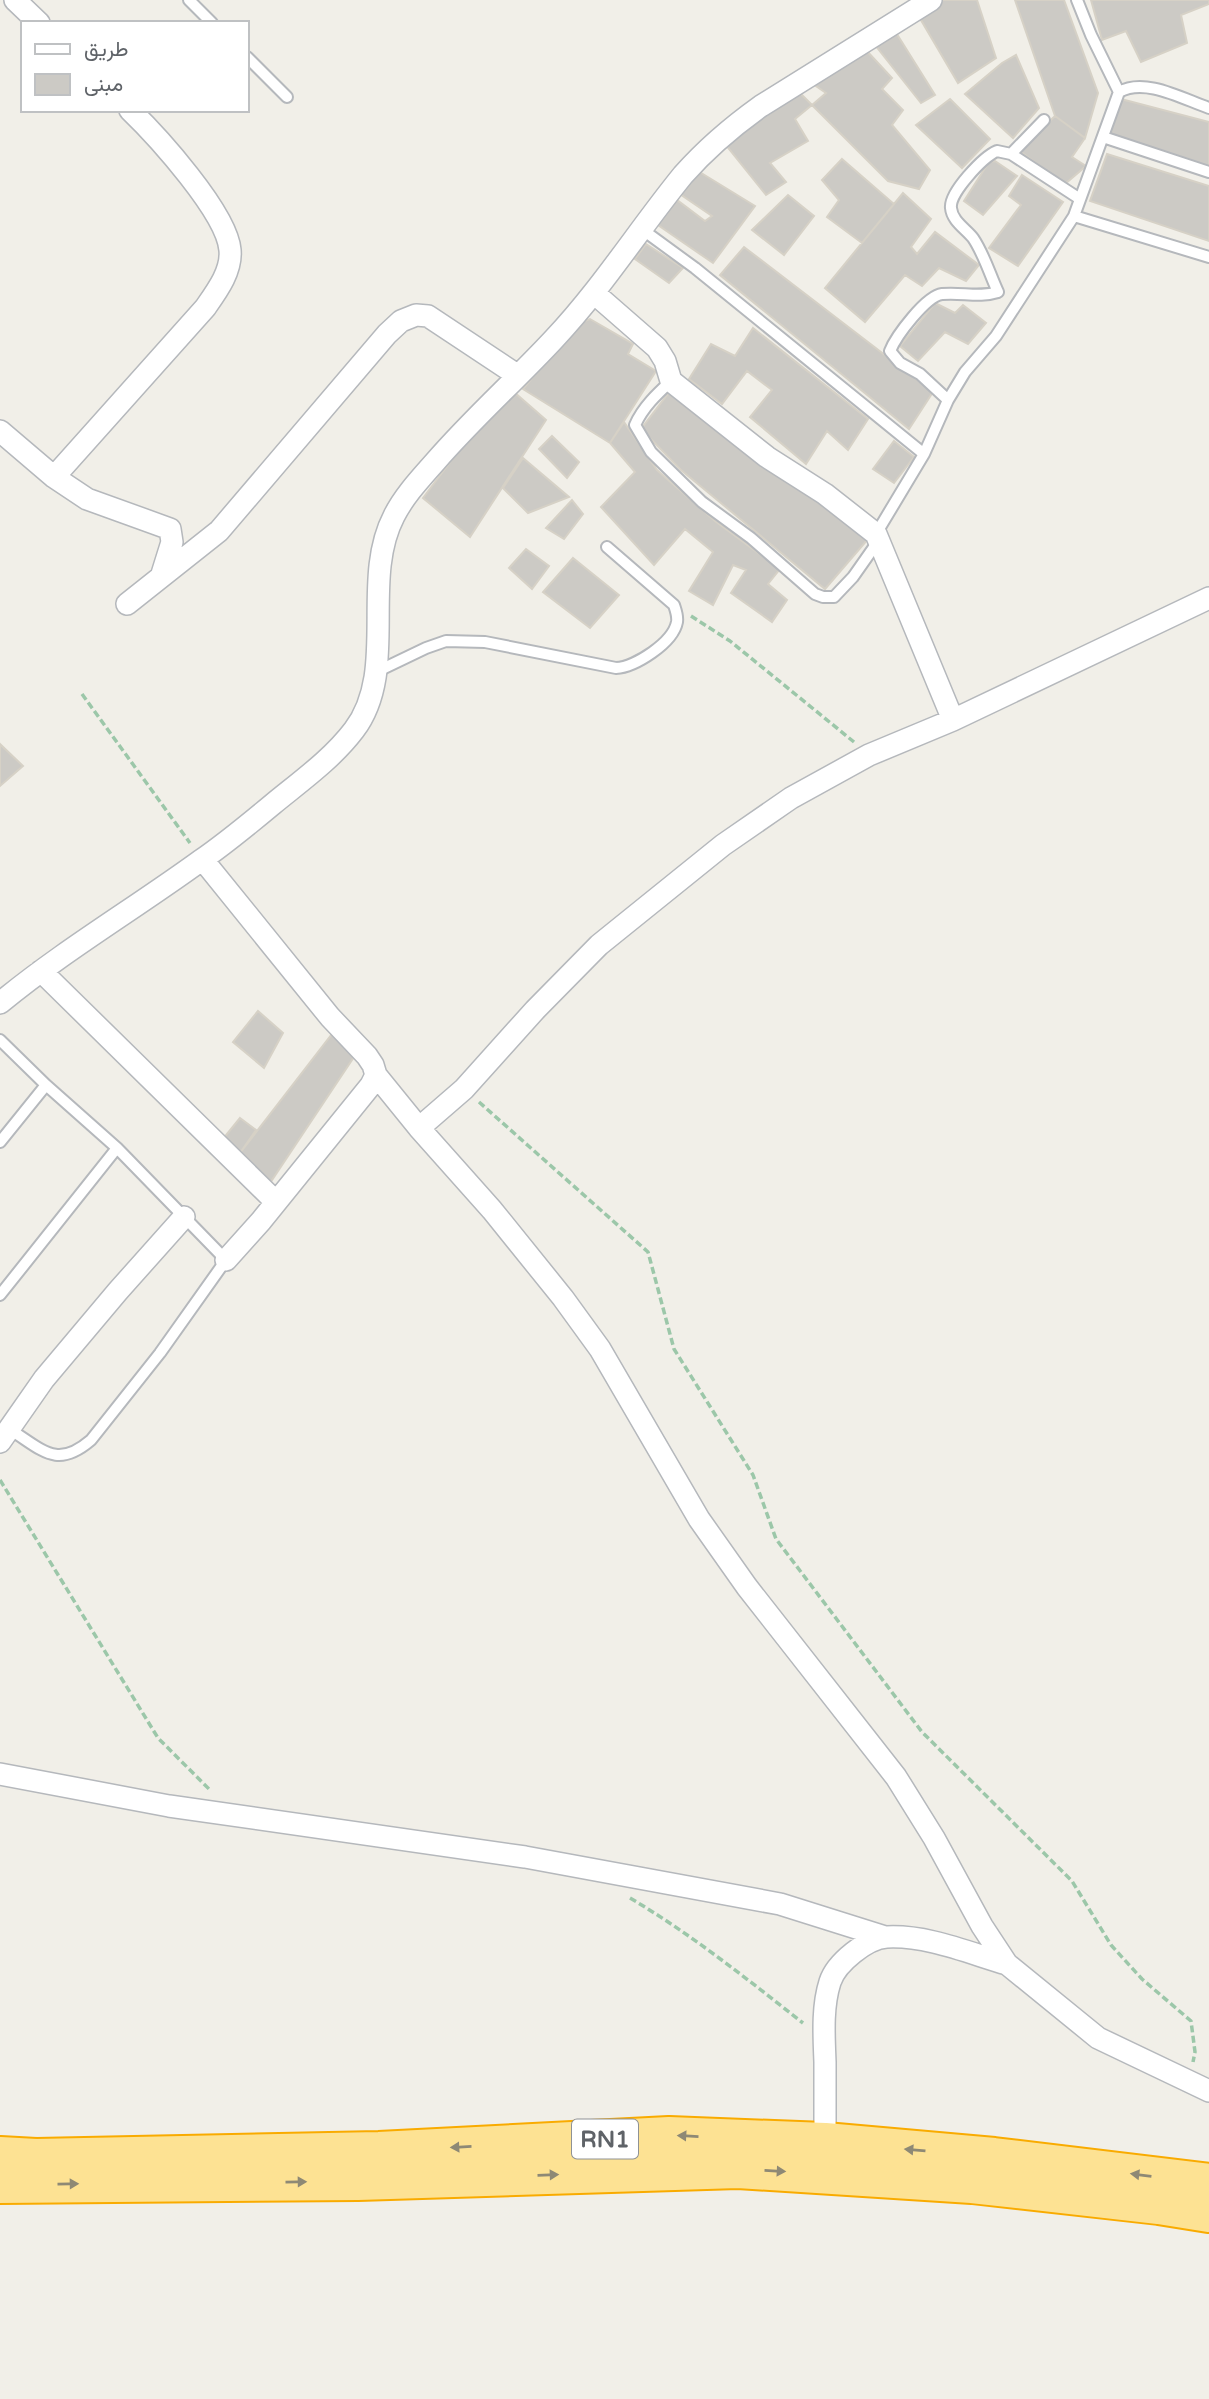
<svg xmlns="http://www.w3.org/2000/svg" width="1209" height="2399" font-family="'Varela Round',Vazirmatn,sans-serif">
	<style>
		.building { fill: #cccac5; stroke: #d6d1c6; stroke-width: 2 }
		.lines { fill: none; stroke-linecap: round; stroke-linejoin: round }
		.lane-casing { stroke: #b5b8bc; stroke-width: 14 }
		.street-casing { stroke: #b5b8bc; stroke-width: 24 }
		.highway-casing { stroke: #f9ab00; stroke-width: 42 }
		.path { stroke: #9cc7a9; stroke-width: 3.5; stroke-dasharray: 7 3.5; stroke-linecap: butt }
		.lane { stroke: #fff; stroke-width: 10 }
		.street { stroke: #fff; stroke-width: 21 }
		.highway { stroke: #fde293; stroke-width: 38 }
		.oneway { fill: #8e8975 }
		.labels { text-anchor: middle; stroke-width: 5; stroke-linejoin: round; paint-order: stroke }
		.shield { fill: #fff; stroke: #8f9295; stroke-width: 2 }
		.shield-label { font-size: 23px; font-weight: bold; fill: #5f6368 }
	</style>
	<rect width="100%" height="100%" fill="#f1efe8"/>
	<path class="building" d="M943,0H977L996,58L958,83L918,15Z
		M1015,0H1064L1098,93L1085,138L1055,116Z
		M1091,0H1209V4L1181,15L1187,43L1141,62L1126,31L1102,40Z
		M895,31L935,95L921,103L875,45Z
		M865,49L892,78L882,89L903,110L892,125L930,170L919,189L888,181L812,105L826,93L813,84Z
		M1016,55L1039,108L1013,138L965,94L1002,63Z
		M798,91L812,105L795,119L808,141L770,163L786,182L766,195L725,144Z
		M950,99L990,139L962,168L916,125Z
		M1121,99L1209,122V169L1110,135Z
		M1055,116L1085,138L1072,157L1086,166L1065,184L1018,150Z
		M1107,154L1209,186V241L1090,201Z
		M842,159L894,204L862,243L827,217L839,200L822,180Z
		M995,161L1017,176L983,215L964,201L989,162Z
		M698,171L755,206L713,263L655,223L673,197L705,221L712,216L677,192Z
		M1022,175L1063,202L1018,266L989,248L1021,205L1009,196Z
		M903,193L931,219L911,247L917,254L935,232L979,265L966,281L939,268L922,286L905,275L865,322L825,288Z
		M788,195L814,216L784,255L752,230Z
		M646,244L683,268L669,283L635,259Z
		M744,247L933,392L909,429L720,275Z
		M935,303L955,313L963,305L986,323L968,344L945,332L918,361L900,346Z
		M590,319L633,344L628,354L656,371L610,443L523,389L576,324Z
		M753,328L868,419L848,450L827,431L806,464L750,417L772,390L747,371L722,404L689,379L711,344L735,356Z
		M671,390L869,538L825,589L681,470L641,429Z
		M514,392L546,420L470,537L423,498L500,396Z
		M624,422L657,470L715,521L780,569L768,584L787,600L772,622L731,593L746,570L733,565L713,605L689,591L713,552L685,529L654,565L601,507L635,472L610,443Z
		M552,436L579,462L567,478L539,449Z
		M894,441L914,457L894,483L873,469Z
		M523,458L569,497L528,513L503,488Z
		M572,500L583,514L564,539L546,528Z
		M526,549L549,566L532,589L509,568Z
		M573,558L619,595L590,628L543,592Z
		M0,744L23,766L0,786Z
		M258,1011L283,1033L264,1068L233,1042Z
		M332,1034L356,1054L268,1186L240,1153Z
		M240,1118L256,1130L240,1153L222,1140Z"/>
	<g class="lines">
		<g class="lane-casing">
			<path id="lane" d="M189,0L212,23
				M1077,0L1091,35L1119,92
				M247,57L287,97
				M1103,137L1209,172
				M1011,154L1044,120
				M1074,216L1209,257
				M643,230L695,268L924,454L876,534
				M671,381C657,394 643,407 635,425L651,452L702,502L751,538L815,594L823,597H834L853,577L879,540
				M948,400L920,374L900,363L890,351C896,336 926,296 942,294C962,292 979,298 998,292C990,275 984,254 973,238C966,229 952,221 951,208C949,193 983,157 997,151L1011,154L1080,199
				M924,454L948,400L965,372L996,336L1074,216L1119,92C1145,77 1183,99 1209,108
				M376,672L426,648L446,641L485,642L616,668C635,667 673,643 677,622C678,616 676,611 674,605L607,547
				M0,1040L46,1085
				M0,1142L46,1085L117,1148
				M0,1295L117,1148L226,1260L160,1353L91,1440C56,1470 42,1449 9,1429"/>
		</g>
		<g class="street-casing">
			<path id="street" d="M15,0L39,23
				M0,431L54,477L87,499L170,529L172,542L162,574
				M54,477L205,308C217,291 232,271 230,250C227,213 157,136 130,110
				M127,604L219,531L387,334L401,321L416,315L428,316L517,375
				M953,720L1209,598
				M203,860L330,1017L367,1056L373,1065L376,1075L371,1085L261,1221L226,1260
				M41,971L276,1202
				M0,1003C63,951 134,909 200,861C225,844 249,824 273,804C301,781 332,759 354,730C399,671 360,581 394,516C404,496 420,479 435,462C472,419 515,381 554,339C602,288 639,229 683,175C706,149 733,126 761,106L931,0
				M376,1075L419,1128L492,1210L563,1298L600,1349L699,1519L747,1587L896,1777L934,1838L982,1926L1007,1964L1098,2038L1209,2091
				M419,1128L464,1089L535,1010L599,945L723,845L791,798L869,755L953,720L876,534L825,494L767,457L671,381L665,361L657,348L594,293
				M0,1442L44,1379L118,1291L184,1217
				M0,1774L169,1806L525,1857L780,1904L885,1937
				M825,2142C825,2116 825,2089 825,2062C824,2036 822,2007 830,1982C836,1963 867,1938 887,1937C927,1935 969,1953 1007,1964"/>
		</g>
		<g class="highway-casing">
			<path id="highway" d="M0,2156L36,2158L379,2151L669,2136L825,2142L994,2157L1209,2183
				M0,2184L358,2181L738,2169L972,2184L1159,2205L1209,2213"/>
		</g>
		<path class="path" d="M691,616L730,641L854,742
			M82,694L190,843
			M479,1102L648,1252L674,1349L753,1475L776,1539L922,1732L1072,1881L1111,1945L1142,1979L1191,2021L1195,2052L1193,2062
			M0,1480L158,1738L210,1790
			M630,1898C691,1934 747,1979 803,2023"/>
		<use href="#lane" class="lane"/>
		<use href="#street" class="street"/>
		<use href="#highway" class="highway"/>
	</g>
	<defs><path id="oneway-solid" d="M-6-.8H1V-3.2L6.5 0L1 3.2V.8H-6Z" transform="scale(1.75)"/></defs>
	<g class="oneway">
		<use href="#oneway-solid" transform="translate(688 2136) rotate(-177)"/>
		<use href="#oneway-solid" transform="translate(461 2147) rotate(177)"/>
		<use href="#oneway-solid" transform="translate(915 2150) rotate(-175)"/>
		<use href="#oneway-solid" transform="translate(775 2171) rotate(3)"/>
		<use href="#oneway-solid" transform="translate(548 2175) rotate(-2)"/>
		<use href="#oneway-solid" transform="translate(1141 2175) rotate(-173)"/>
		<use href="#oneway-solid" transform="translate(296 2182) rotate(-1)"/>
		<use href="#oneway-solid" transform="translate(68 2184) rotate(-1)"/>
	</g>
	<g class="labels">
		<rect class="shield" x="572" y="2119.5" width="66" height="39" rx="5"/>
		<g class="shield-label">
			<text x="605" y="2147">RN1</text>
		</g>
	</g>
	<rect x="21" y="21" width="228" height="91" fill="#ffffff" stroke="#bfc1c3" stroke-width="2"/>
	<rect x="35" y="44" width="35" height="10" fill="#ffffff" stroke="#bfc1c3" stroke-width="2"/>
	<text x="84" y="56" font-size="21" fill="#5f6368">طريق</text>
	<rect x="35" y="74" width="35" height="21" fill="#cccac5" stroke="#bfc1c3" stroke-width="2"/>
	<text x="84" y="91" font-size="21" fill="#5f6368">مبنى</text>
</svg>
